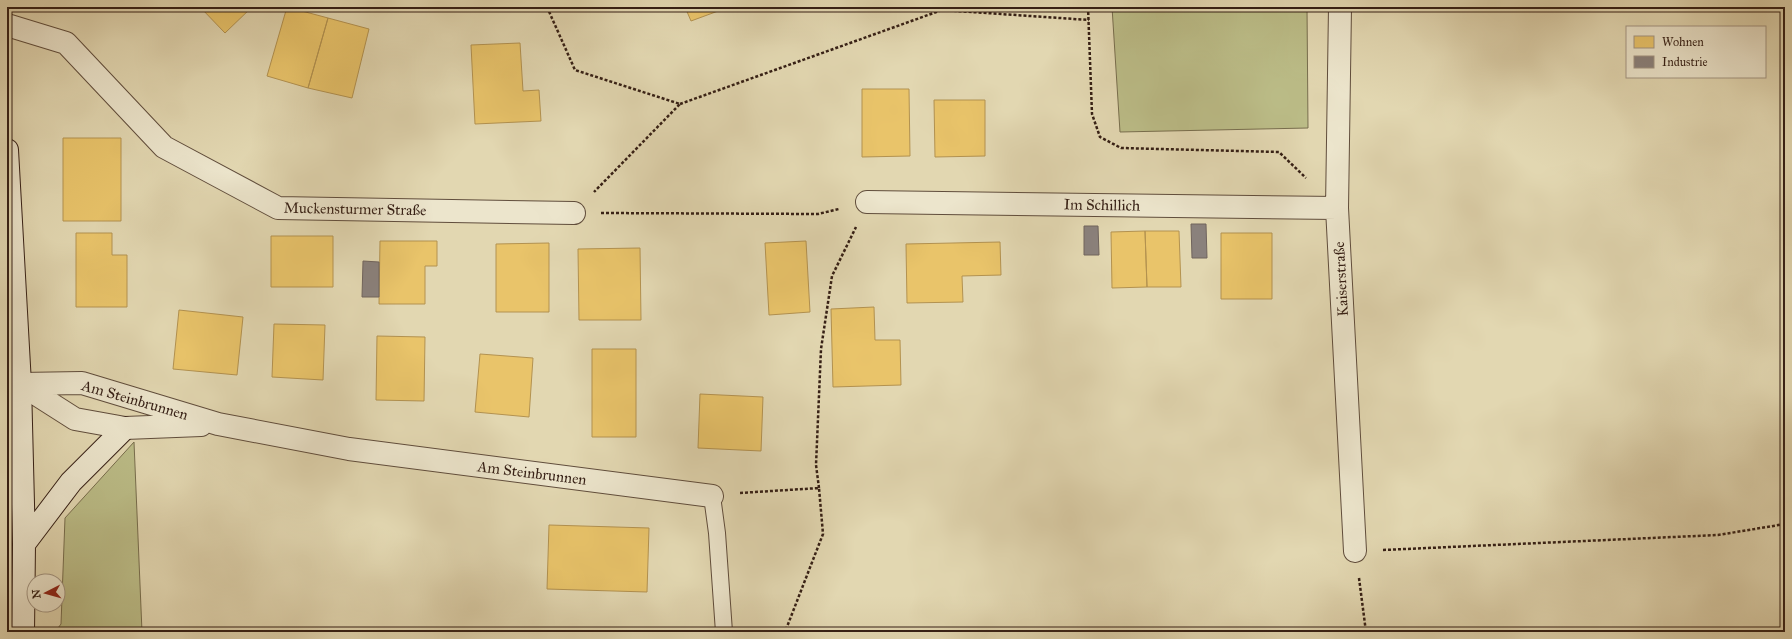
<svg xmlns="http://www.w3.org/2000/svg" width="1792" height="639" font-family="'IM FELL Great Primer',serif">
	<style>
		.green { fill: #bbbc87; stroke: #786e4e }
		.homes { fill: #e9c46a; stroke: #b39250 }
		.industry { fill: #8a817c; stroke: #70645d }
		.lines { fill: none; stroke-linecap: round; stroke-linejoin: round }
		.lane-casing { stroke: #604d3c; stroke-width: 18 }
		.street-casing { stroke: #604d3c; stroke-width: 24 }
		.secondary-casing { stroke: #351f15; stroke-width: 24 }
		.path { stroke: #351f15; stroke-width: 2.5; stroke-dasharray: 3 2; stroke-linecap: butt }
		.lane { stroke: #ece5cc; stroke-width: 16 }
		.street { stroke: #ece5cc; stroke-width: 22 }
		.secondary { stroke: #ece5cc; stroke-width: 22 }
		.labels { text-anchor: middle; stroke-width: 4; stroke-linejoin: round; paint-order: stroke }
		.street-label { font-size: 15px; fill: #351f15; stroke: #ece5cc }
	</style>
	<rect width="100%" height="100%" fill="#e2d7b1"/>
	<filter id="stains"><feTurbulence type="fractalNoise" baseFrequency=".005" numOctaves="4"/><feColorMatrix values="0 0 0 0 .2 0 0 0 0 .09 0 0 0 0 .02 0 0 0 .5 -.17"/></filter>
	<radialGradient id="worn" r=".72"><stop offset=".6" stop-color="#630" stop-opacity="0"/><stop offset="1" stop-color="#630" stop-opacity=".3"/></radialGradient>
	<path class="green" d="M1112,7H1307L1308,128L1120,132Z
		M134,442L142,632H55L61,624L65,518Z"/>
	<path class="homes" d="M200,7H252L225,33Z
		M287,7L328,18L308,88L267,76Z
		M685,7H729L691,21Z
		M328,18L369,29L352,98L308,88Z
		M520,43L523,91L539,90L541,121L475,124L471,45Z
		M862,89H909L910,156L862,157Z
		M934,100H985V156L935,157Z
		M63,138H121V221H63Z
		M1145,231H1179L1181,287H1147Z
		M1145,231L1147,287L1112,288L1111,232Z
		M76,233H112V255H127V307H76Z
		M1221,233H1272V299H1221Z
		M271,236H333V287H271Z
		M380,241H437V266H425V304H379Z
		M806,241L810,312L769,315L765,243Z
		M1000,242L1001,275L962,276L963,302L907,303L906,244Z
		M549,243V312H496V244Z
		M640,248L641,320H579L578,249Z
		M874,307L875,340H900L901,385L833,387L831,309Z
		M179,310L243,317L237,375L173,369Z
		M274,324L325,325L323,380L272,377Z
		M377,336L425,337L424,401L376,400Z
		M592,349H636V437H592Z
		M480,354L533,358L529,417L475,412Z
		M700,394L763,397L761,451L698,448Z
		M549,525L649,528L647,592L547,589Z"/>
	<path class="industry" d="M1191,224H1206L1207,258H1192Z
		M1084,226H1098L1099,255H1084Z
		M363,261L379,262V297H362Z"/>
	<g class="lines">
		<g class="lane-casing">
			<path id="lane" d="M712,496L717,533L724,632"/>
		</g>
		<g class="street-casing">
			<path id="street" d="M1340,7L1337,208L1355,551
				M7,25L66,43L164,147L278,208L574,213
				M867,202L1337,208
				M20,384L82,383L218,424L349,449L712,496
				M20,384L75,419L125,428L201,425"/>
		</g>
		<g class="secondary-casing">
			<path id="secondary" d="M7,150L20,384L24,544L23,632
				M24,544L71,482L125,428"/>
		</g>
		<path class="path" d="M547,7L575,70L680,104L594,192
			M1088,7L1092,114L1100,137L1121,148L1279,152L1306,178
			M680,104L942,10L1089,20
			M601,213L818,214L839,209
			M819,488L816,465L821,349L832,276L856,227
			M740,493L819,488L823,534L785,632
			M1383,550L1718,535L1785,524
			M1359,578L1366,632"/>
		<use href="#lane" class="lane"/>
		<use href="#street" class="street"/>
		<use href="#secondary" class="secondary"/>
	</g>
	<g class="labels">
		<g class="street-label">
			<text transform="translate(1102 205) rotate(1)" y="5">Im Schillich</text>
			<text transform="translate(355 209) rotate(1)" y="5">Muckensturmer Straße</text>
			<text transform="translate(1341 279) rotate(-93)" y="5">Kaiserstraße</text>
			<text transform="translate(135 400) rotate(16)" y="5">Am Steinbrunnen</text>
			<text transform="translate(532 473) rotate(7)" y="5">Am Steinbrunnen</text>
		</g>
	</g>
	<rect width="1792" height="639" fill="none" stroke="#e2d7b1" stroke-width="24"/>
	<rect x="8" y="8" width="1776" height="623" fill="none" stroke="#351f15" stroke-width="2"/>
	<rect x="12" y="12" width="1768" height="615" fill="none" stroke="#351f15"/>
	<rect x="1626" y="26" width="140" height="52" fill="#ece5cc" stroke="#a39683"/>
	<rect x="1634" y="36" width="20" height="12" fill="#e9c46a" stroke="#a39683"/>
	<text x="1662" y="46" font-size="12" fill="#351f15">Wohnen</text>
	<rect x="1634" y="56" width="20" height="12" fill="#8a817c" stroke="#a39683"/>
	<text x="1662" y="66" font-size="12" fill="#351f15">Industrie</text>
	<g transform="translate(46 593) rotate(264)"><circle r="19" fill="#ece5cc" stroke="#a39683"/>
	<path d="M0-3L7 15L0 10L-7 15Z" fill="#8f2418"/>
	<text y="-6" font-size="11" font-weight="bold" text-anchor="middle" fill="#351f15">N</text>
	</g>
	<rect width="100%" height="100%" filter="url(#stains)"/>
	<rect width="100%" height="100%" fill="url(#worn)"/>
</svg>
